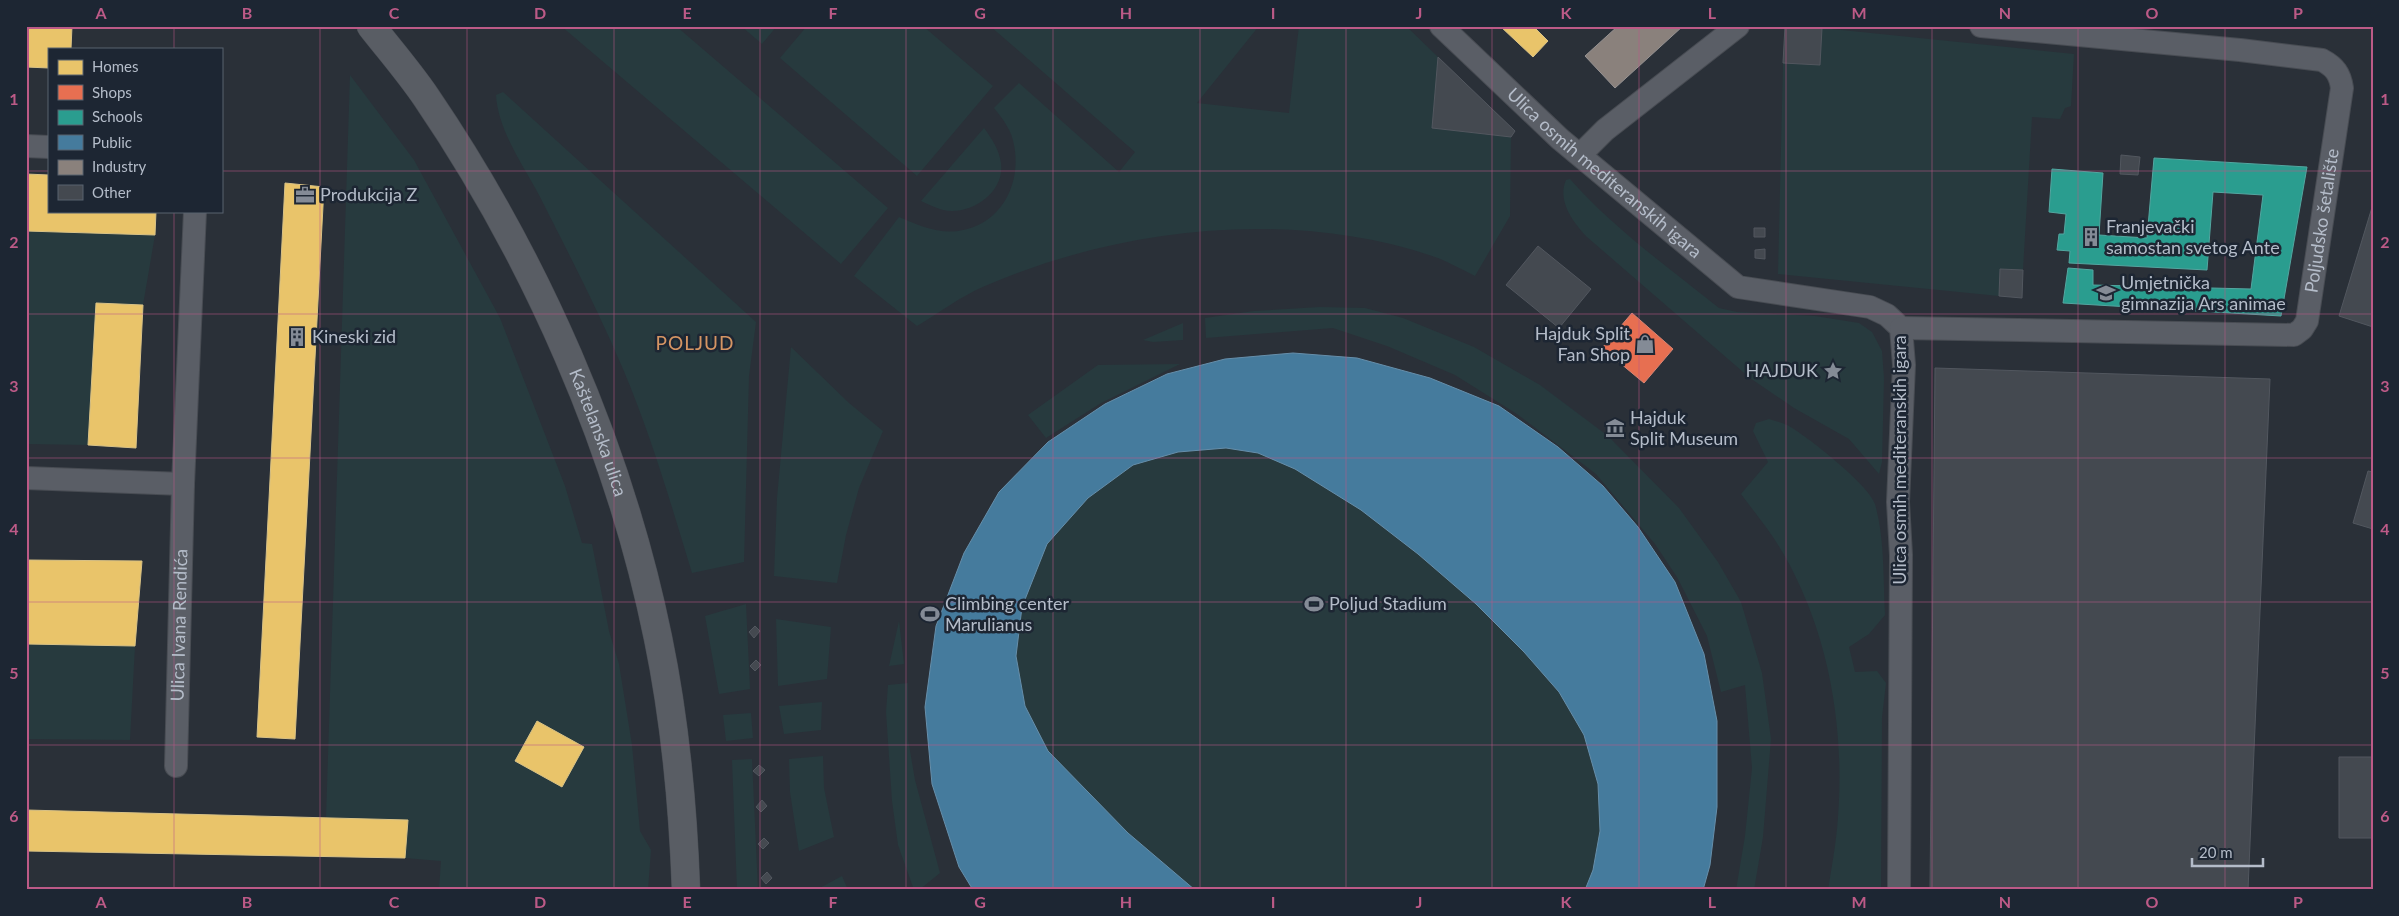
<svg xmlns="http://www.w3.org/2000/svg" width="2399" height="916" font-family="Lato,sans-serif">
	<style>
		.green { fill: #273a3e }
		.homes { fill: #e9c46a; stroke: #d9c286 }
		.shops { fill: #e76f51; stroke: #d88675 }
		.schools { fill: #2a9d8f; stroke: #53a6a0 }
		.public { fill: #457b9d; stroke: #668eaa }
		.industry { fill: #8a817c; stroke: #979393 }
		.building { fill: #444950; stroke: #52575f }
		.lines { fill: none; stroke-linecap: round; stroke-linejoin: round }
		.minor-casing { stroke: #484c53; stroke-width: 24 }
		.secondary-casing { stroke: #484c53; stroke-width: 29 }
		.minor { stroke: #5a5e66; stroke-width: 22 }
		.secondary { stroke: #595d64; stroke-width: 28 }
		.grid { fill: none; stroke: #bc5a87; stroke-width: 1; stroke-opacity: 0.55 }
		.labels { text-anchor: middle; stroke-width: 5; stroke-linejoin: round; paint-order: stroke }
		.street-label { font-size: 18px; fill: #b4bcc9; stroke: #1d2633 }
		.poi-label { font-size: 18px; fill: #b4bcc9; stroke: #1d2633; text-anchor: start }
		.neighbourhood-label { font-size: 19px; letter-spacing: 1px; fill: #d59563; stroke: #1d2633 }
		.neatline { fill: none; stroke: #bc5a87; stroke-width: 2 }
		.grid-label { font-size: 16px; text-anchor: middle; font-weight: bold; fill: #bc5a87 }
	</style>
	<rect width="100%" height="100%" fill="#2a3038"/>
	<path class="green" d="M561,26H676L888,208L841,264Z
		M741,26H777L762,44Z
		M807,26H923L993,86L917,176L780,58Z
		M990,26H1259L1197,103L1289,113L1299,26H1406L1438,57L1432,128L1511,137L1510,216L1475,276C1463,270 1450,263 1438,258C1294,208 1124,226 985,286C961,296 939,313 917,326L854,276L899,217C918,225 938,234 958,231C1000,226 1022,185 1014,145C1012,131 1003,119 994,108L1019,83L1119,172L1135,152Z
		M1822,28L2074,54L2071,106L2065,108L2060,119L2032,117L2023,270L2000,269L1999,296L1778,274L1783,63L1820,65Z
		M350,75L414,160L500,318L565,486L582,543L592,544L609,631L619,664L632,745L640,831L651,850L648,890H439L441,861L405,858L407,820L326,818Z
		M503,92L756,322L749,376L744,562L692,573C671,504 651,435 623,369C598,310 568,252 539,195C523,165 498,130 496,95Z
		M984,128C992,139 999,149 1001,163C1005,193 970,216 943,210C936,208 928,204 921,201Z
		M26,174L49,175V211H156L155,235L143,305L96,303L88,445L26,444Z
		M1570,179C1612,227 1669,268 1719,308L1737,312L1815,316L1859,323L1872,332L1882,351L1884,378L1882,462L1879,474L1849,439L1794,408L1750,378L1587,237C1573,222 1557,201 1566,180Z
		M1320,307L1365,308L1403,318L1474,347L1540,385L1608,436L1679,508L1718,562L1741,602L1762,673L1771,739L1763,837L1754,890H1736L1745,836L1752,768L1745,685L1721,692L1707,636L1677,577L1655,544L1596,474L1517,414L1455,375L1387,346L1333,328L1206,338L1205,318L1254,311Z
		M1183,323V340L1153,342L1143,340Z
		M791,347L849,403L883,431L859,488L846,535L837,583L774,576L777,498Z
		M1293,353L1357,358L1430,378L1499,406L1558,447L1603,486L1638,527L1675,582L1704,654L1717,721V806L1710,865L1703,890H973L959,867L932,784L936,626L964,553L999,492L1105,404L1167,374L1225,359Z
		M1180,364L1101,403L1046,438L1028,415L1098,365Z
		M1769,419C1775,421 1781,422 1787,425C1806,435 1869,485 1875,504C1885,539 1883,580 1885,615L1869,634L1849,647L1855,672L1877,671L1886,683L1882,717L1881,890H1828C1831,870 1835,850 1837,829C1846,735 1831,636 1783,553C1771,532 1755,513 1741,494L1768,462L1753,431L1756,423Z
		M746,604L750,689L719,694L705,616Z
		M776,619L831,627L827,679L778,686Z
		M899,621L904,664L889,666Z
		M26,644L135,646L130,740L26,739Z
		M908,683V739L915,780L940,873L919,890H914L898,845L892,801L886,712L888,685Z
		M822,702L821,730L784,734L779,706Z
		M751,713L753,738L726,741L723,715Z
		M823,756L824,788L834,837L799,851L790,792L789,759Z
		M752,759L758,890H737L732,760Z
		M842,876L848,890H816Z"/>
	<path class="homes" d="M26,26H72L71,49H49V68L26,67Z
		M1500,26H1533L1548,41L1533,57Z
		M26,174L49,175V211H156L155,235L26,231Z
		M285,183L324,187L295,739L257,737Z
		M96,303L143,305L136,448L88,445Z
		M26,560L142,561L135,646L26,644Z
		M537,721L584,747L562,787L515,761Z
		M26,810L408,820L405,858L26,851Z"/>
	<path class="shops" d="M1632,313L1673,349L1644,383L1602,348Z"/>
	<path class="schools" d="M2154,158L2307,167L2281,316L2063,303L2068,268L2093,270V285L2251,289L2263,195L2213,192L2207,270L2069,263L2070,251L2057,250L2059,234H2064L2066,214L2049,212L2052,169L2103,173L2099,235L2147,238Z"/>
	<path class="public" d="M1293,353L1357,358L1430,378L1499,406L1558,447L1603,486L1638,527L1675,582L1704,654L1717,721V807L1710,865L1703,890H1585L1593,870L1600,831L1598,784L1584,735L1559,692L1524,652L1476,604L1418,554L1361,510L1295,469L1258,453L1226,448L1178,452L1133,465L1088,498L1047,544L1022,607L1016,656L1025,706L1048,751L1128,833L1195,890H973L959,867L932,784L925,707L936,626L964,553L999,492L1048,442L1105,404L1167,374L1225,359Z"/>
	<path class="industry" d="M1618,26H1683L1615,88L1585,56Z"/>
	<path class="building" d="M1785,26L1822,28L1820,65L1783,63Z
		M1438,57L1515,131L1511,137L1432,128Z
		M2121,155L2140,157L2138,175L2120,174Z
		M2373,204V327L2339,316Z
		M1754,228H1765V237H1754Z
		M1538,246L1591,289L1559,328L1506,285Z
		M1765,249V259L1755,258V250Z
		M2000,269L2023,270L2022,298L1999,296Z
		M1935,368L2270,379L2248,890H1930Z
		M2368,471L2373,472V529L2353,523Z
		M755,626L760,631L754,638L749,632Z
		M756,660L761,665L755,671L750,666Z
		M2339,757H2373V838H2339Z
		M759,765L765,770L759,776L753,771Z
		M762,800L767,806L761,812L756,807Z
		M764,838L769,843L763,849L758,844Z
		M767,872L772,878L766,884L761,878Z"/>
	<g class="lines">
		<g class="minor-casing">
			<g id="minor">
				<path id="s1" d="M1441,26L1560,139L1738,287L1870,307L1887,315L1901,328L1904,365L1898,502L1901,555L1899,890"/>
				<path d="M26,146L49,147"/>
				<path d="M1580,155L1605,130L1738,26"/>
				<path id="s2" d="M1901,328L2294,335L2302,329L2307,321L2342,88C2340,74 2335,67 2322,60L2240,50L1981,26"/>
				<path d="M26,478L183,484"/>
				<path id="s3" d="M176,766L183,484L195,211"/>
			</g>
		</g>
		<g class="secondary-casing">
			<g id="secondary">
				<path id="s4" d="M371,26C389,49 409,72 426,97C535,257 619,447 658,638C675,720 683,806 686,890"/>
			</g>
		</g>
		<use href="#minor" class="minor"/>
		<use href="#secondary" class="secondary"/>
	</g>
	<path class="grid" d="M174,26V49M320,26V890M467,26V890M614,26V890M760,26V890M906,26V890M1053,26V890M1200,26V890M1346,26V890M1492,26V890M1639,26V890M1786,26V890M1932,26V890M2078,26V890M2225,26V890M26,171H49M221,171H2373M174,211V890M26,314H2373M26,458H2373M26,602H2373M26,745H2373"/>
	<defs>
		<g id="office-bare" transform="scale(1.5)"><path d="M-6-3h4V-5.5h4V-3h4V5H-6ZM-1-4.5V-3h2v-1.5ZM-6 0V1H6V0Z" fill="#848b96" stroke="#1d2633" stroke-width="2.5" paint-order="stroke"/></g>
		<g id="building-bare" transform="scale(1.5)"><path d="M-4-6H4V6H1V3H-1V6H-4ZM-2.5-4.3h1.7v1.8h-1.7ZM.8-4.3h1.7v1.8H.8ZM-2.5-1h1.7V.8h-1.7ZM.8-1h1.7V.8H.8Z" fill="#848b96" stroke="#1d2633" stroke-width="2.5" paint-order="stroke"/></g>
		<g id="school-bare" transform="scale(1.5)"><path d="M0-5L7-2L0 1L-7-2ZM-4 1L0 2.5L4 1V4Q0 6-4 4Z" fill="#848b96" stroke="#1d2633" stroke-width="2.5" paint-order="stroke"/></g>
		<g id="shop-bare" transform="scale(1.5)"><path d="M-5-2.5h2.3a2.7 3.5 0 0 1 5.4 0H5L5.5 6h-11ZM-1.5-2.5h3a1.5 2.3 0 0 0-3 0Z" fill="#848b96" stroke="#1d2633" stroke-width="2.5" paint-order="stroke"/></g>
		<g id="sight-bare" transform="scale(1.5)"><path d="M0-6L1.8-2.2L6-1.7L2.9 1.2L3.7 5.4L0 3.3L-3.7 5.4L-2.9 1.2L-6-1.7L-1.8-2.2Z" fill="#848b96" stroke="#1d2633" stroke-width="2.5" paint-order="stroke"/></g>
		<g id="museum-bare" transform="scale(1.5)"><path d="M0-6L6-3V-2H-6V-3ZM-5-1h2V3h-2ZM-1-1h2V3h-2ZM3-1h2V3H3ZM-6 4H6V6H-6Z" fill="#848b96" stroke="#1d2633" stroke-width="2.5" paint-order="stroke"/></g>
		<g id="stadium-bare" transform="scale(1.5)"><path d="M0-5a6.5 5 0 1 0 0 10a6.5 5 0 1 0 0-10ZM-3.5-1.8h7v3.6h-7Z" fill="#848b96" stroke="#1d2633" stroke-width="2.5" paint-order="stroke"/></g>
	</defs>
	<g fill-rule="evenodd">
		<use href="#office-bare" x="305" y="195"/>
		<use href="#building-bare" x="2091" y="237"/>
		<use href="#school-bare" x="2106" y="293"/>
		<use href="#building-bare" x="297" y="337"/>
		<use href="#shop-bare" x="1645" y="344"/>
		<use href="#sight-bare" x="1833" y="371"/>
		<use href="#museum-bare" x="1615" y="428"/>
		<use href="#stadium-bare" x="1314" y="604"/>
		<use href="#stadium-bare" x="930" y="614"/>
	</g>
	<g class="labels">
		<g class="street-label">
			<text dy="6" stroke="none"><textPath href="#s1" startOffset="220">Ulica osmih mediteranskih igara</textPath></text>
			<text dy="6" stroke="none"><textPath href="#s2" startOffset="514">Poljudsko šetalište</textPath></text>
			<text dy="6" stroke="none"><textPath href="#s4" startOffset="468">Kaštelanska ulica</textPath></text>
			<text transform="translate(1900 460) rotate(-90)" y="6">Ulica osmih mediteranskih igara</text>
			<text dy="6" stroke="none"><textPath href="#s3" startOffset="141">Ulica Ivana Rendića</textPath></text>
		</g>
		<g class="poi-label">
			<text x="320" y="201">Produkcija Z</text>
			<text x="2106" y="233">Franjevački<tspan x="2106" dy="21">samostan svetog Ante</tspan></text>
			<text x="2121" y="289">Umjetnička<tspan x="2121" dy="21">gimnazija Ars animae</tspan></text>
			<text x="1630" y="340" text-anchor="end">Hajduk Split<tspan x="1630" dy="21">Fan Shop</tspan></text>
			<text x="312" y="343">Kineski zid</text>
			<text x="1818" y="377" text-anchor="end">HAJDUK</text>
			<text x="1630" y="424">Hajduk<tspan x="1630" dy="21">Split Museum</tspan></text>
			<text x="945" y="610">Climbing center<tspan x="945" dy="21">Marulianus</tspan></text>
			<text x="1329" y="610">Poljud Stadium</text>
		</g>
		<g class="neighbourhood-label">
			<text x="695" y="350">POLJUD</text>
		</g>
	</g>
	<rect width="2399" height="916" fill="none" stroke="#1d2633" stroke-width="55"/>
	<rect x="48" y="48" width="175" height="165" fill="#1d2633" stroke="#59626f"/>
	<rect x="58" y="60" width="25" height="15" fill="#e9c46a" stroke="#59626f"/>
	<text x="92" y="72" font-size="15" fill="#b4bcc9">Homes</text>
	<rect x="58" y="85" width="25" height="15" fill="#e76f51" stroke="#59626f"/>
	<text x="92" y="98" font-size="15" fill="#b4bcc9">Shops</text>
	<rect x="58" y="110" width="25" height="15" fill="#2a9d8f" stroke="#59626f"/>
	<text x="92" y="122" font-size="15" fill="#b4bcc9">Schools</text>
	<rect x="58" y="135" width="25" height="15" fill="#457b9d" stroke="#59626f"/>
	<text x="92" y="148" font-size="15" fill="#b4bcc9">Public</text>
	<rect x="58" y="160" width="25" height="15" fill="#8a817c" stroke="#59626f"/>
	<text x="92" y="172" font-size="15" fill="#b4bcc9">Industry</text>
	<rect x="58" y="185" width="25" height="15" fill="#444950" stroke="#59626f"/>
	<text x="92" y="198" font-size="15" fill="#b4bcc9">Other</text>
	<path d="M2192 858v8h71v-8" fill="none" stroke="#b4bcc9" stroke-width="2.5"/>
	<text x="2199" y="858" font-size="15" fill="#b4bcc9" stroke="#1d2633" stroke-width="4" paint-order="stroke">20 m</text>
	<rect x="28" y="28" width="2344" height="860" class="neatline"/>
	<g class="grid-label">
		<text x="101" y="19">A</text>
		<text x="247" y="19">B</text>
		<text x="394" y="19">C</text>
		<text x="540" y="19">D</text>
		<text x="687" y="19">E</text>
		<text x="833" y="19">F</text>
		<text x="980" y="19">G</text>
		<text x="1126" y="19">H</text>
		<text x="1273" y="19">I</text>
		<text x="1419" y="19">J</text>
		<text x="1566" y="19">K</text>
		<text x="1712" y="19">L</text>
		<text x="1859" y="19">M</text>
		<text x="2005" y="19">N</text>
		<text x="2152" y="19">O</text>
		<text x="2298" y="19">P</text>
		<text x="14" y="105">1</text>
		<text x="2385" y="105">1</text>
		<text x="14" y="248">2</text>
		<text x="2385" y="248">2</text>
		<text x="14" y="392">3</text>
		<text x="2385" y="392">3</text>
		<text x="14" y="535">4</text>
		<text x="2385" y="535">4</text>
		<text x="14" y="679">5</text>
		<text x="2385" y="679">5</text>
		<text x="14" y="822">6</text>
		<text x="2385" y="822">6</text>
		<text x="101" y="908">A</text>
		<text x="247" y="908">B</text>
		<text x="394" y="908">C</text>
		<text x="540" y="908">D</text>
		<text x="687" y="908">E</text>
		<text x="833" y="908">F</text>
		<text x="980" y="908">G</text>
		<text x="1126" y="908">H</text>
		<text x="1273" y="908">I</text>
		<text x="1419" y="908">J</text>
		<text x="1566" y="908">K</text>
		<text x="1712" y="908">L</text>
		<text x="1859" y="908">M</text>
		<text x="2005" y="908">N</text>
		<text x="2152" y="908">O</text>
		<text x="2298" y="908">P</text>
	</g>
</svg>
